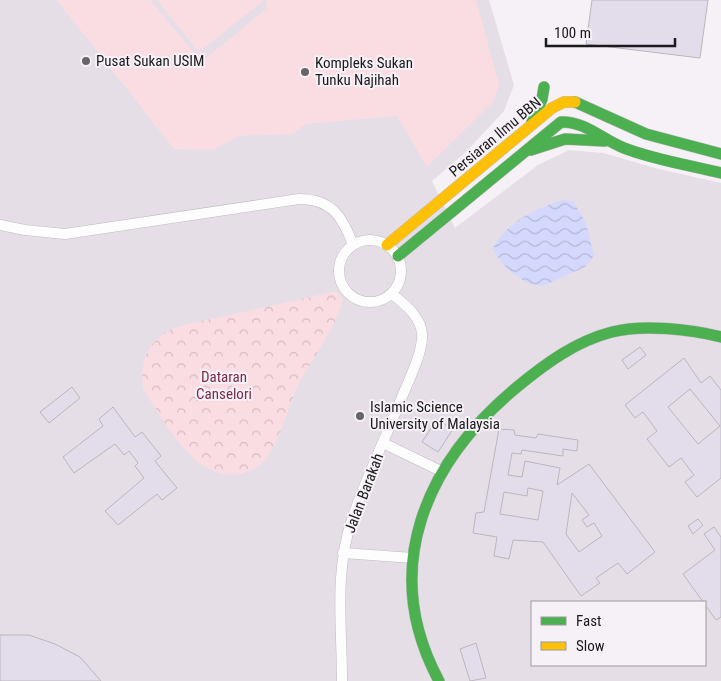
<svg xmlns="http://www.w3.org/2000/svg" width="721" height="681" font-family="'Roboto Condensed',sans-serif">
	<style>
		.built { fill: #e6dee7; fill-rule: evenodd }
		.park { fill: url(#park-crowns) }
		.pitch { fill: #fadce3 }
		.water { fill: url(#water-waves) }
		.building { fill: #e3ddeb; stroke: #bab7bb; fill-rule: evenodd }
		.lines { fill: none; stroke-linecap: round; stroke-linejoin: round }
		.street-casing { stroke: #bfbcc0; stroke-width: 11 }
		.fast-casing { stroke: #bfbcc0; stroke-width: 12 }
		.slow-casing { stroke: #bfbcc0; stroke-width: 12 }
		.street { stroke: #fefdfe; stroke-width: 10 }
		.fast { stroke: #4caf50; stroke-width: 11 }
		.slow { stroke: #ffc107; stroke-width: 11 }
		.poi-dot { fill: #676568; stroke: #f6f0f7; stroke-width: 2 }
		.labels { text-anchor: middle; stroke-width: 4; stroke-linejoin: round; paint-order: stroke }
		.poi-label { font-size: 15px; fill: #1b191c; stroke: #f6f0f7; text-anchor: start }
		.street-label { font-size: 15px; fill: #1b191c; stroke: #f6f0f7 }
		.park-label { font-size: 15px; fill: #7c2b44; stroke: #f6f0f7 }
	</style>
	<defs>
		<pattern id="park-crowns" width="20" height="18" patternUnits="userSpaceOnUse" patternTransform="scale(1.25)"><rect width="20" height="18" fill="#fadce3"/><path d="M2 6a3 3 0 1 1 6 0M12 15a3 3 0 1 1 6 0" fill="none" stroke="#d6bcc2"/></pattern>
		<pattern id="water-waves" width="16" height="10" patternUnits="userSpaceOnUse" patternTransform="scale(1.25)"><rect width="16" height="10" fill="#d4d8fc"/><path d="M0 5q4-4 8 0t8 0" fill="none" stroke="#b5b9d7"/></pattern>
	</defs>
	<rect width="100%" height="100%" fill="#f5f1f6"/>
	<path class="built" d="M0,0H489L514,85L504,111L465,153L432,181L455,228L538,165L569,150L603,153L659,169L721,183V681H0ZM532,602H705V665H532Z"/>
	<path class="park" d="M336,291L343,299C339,323 308,365 296,390C286,412 280,444 263,462C259,467 250,471 243,473C196,485 165,422 143,389C139,357 150,337 180,326Z"/>
	<path class="pitch" d="M57,0H150L194,53L204,60L266,9L267,0H476L499,84L493,102L427,167L397,116L305,124L293,134L238,136L213,150L174,149Z
		M157,0H264L199,52Z"/>
	<path class="water" d="M562,200L573,201L586,223L594,256L585,267L543,286L527,283L507,269L492,249C508,221 533,210 562,200Z"/>
	<path class="building" d="M592,0H708L700,58L586,44Z
		M640,347L646,355L628,369L622,360Z
		M684,358L701,383L710,376L721,390V478L697,497L685,482L694,475L681,458L669,467L647,439L657,431L643,412L635,418L625,405ZM690,389L720,426L698,444L668,407Z
		M72,387L80,398L49,423L40,412Z
		M113,407L135,437L142,432L161,456L155,461L177,488L162,500L157,494L118,525L105,511L144,478L135,466L138,463L129,451L124,455L115,444L74,473L63,457L103,426L99,419Z
		M437,419L453,429L438,452L422,442Z
		M499,429L514,430L515,435L536,438L538,434L578,440L577,451L563,449V456L522,450L521,454L512,453L508,475L522,477L525,461L560,468L557,485L589,464L655,552L627,574L618,563L596,578L600,583L581,596L543,542L513,540L509,559L494,556L497,537L473,533L476,513L484,512ZM528,488L543,491L538,520L500,514L504,492L527,496ZM572,493L589,515L582,520L587,527L594,523L602,536L579,552L566,534Z
		M698,519L703,525L693,534L688,526Z
		M714,527L721,537V617L716,620L683,574L715,550L704,534Z
		M0,635H29L55,644L80,657L101,681H0Z
		M476,643L486,678L470,681L460,649Z"/>
	<g class="lines">
		<g class="street-casing">
			<path id="street" d="M0,225L25,230L65,234L299,199C332,199 343,217 353,245
				M339 271a31 31 0 1 1 62 0a31 31 0 1 1-62 0Z
				M383,443L441,471
				M343,553L413,558
				M342,681C342,626 334,572 352,519C366,478 386,437 402,397C409,379 420,359 422,339C424,319 406,305 392,294"/>
		</g>
		<g class="fast-casing">
			<path id="fast" d="M575,102L646,134L721,154
				M532,122L542,99L544,87
				M531,150L565,139L605,141
				M398,256L561,122C585,121 603,140 624,148C655,160 689,165 721,173
				M439,681C379,569 425,463 517,387C545,364 576,341 612,332C642,324 690,329 721,337"/>
		</g>
		<g class="slow-casing">
			<path id="slow" d="M387,245L552,108L564,102H575"/>
		</g>
		<use href="#street" class="street"/>
		<use href="#fast" class="fast"/>
		<use href="#slow" class="slow"/>
	</g>
	<g class="poi-dot">
		<circle cx="86" cy="61" r="5"/>
		<circle cx="305" cy="72" r="5"/>
		<circle cx="360" cy="416" r="5"/>
	</g>
	<g class="labels">
		<g class="poi-label">
			<text x="96" y="66">Pusat Sukan USIM</text>
			<text x="315" y="68">Kompleks Sukan<tspan x="315" dy="17">Tunku Najihah</tspan></text>
			<text x="370" y="412">Islamic Science<tspan x="370" dy="17">University of Malaysia</tspan></text>
		</g>
		<g class="street-label">
			<text transform="translate(495 137) rotate(-40)" y="5">Persiaran Ilmu BBN</text>
			<text transform="translate(364 493) rotate(-69)" y="5">Jalan Barakah</text>
		</g>
		<g class="park-label">
			<text x="224" y="382">Dataran<tspan x="224" dy="17">Canselori</tspan></text>
		</g>
	</g>
	<rect x="531" y="601" width="175" height="65" fill="#f6f0f7" stroke="#9e9a9f"/>
	<rect x="541" y="617" width="25" height="8" fill="#4caf50" stroke="#9e9a9f"/>
	<text x="576" y="626" font-size="15" fill="#1b191c">Fast</text>
	<rect x="541" y="642" width="25" height="8" fill="#ffc107" stroke="#9e9a9f"/>
	<text x="576" y="651" font-size="15" fill="#1b191c">Slow</text>
	<path d="M546 38v8h129v-8" fill="none" stroke="#1b191c" stroke-width="2.5"/>
	<text x="554" y="38" font-size="15" fill="#1b191c" stroke="#f6f0f7" stroke-width="4" paint-order="stroke">100 m</text>
</svg>
